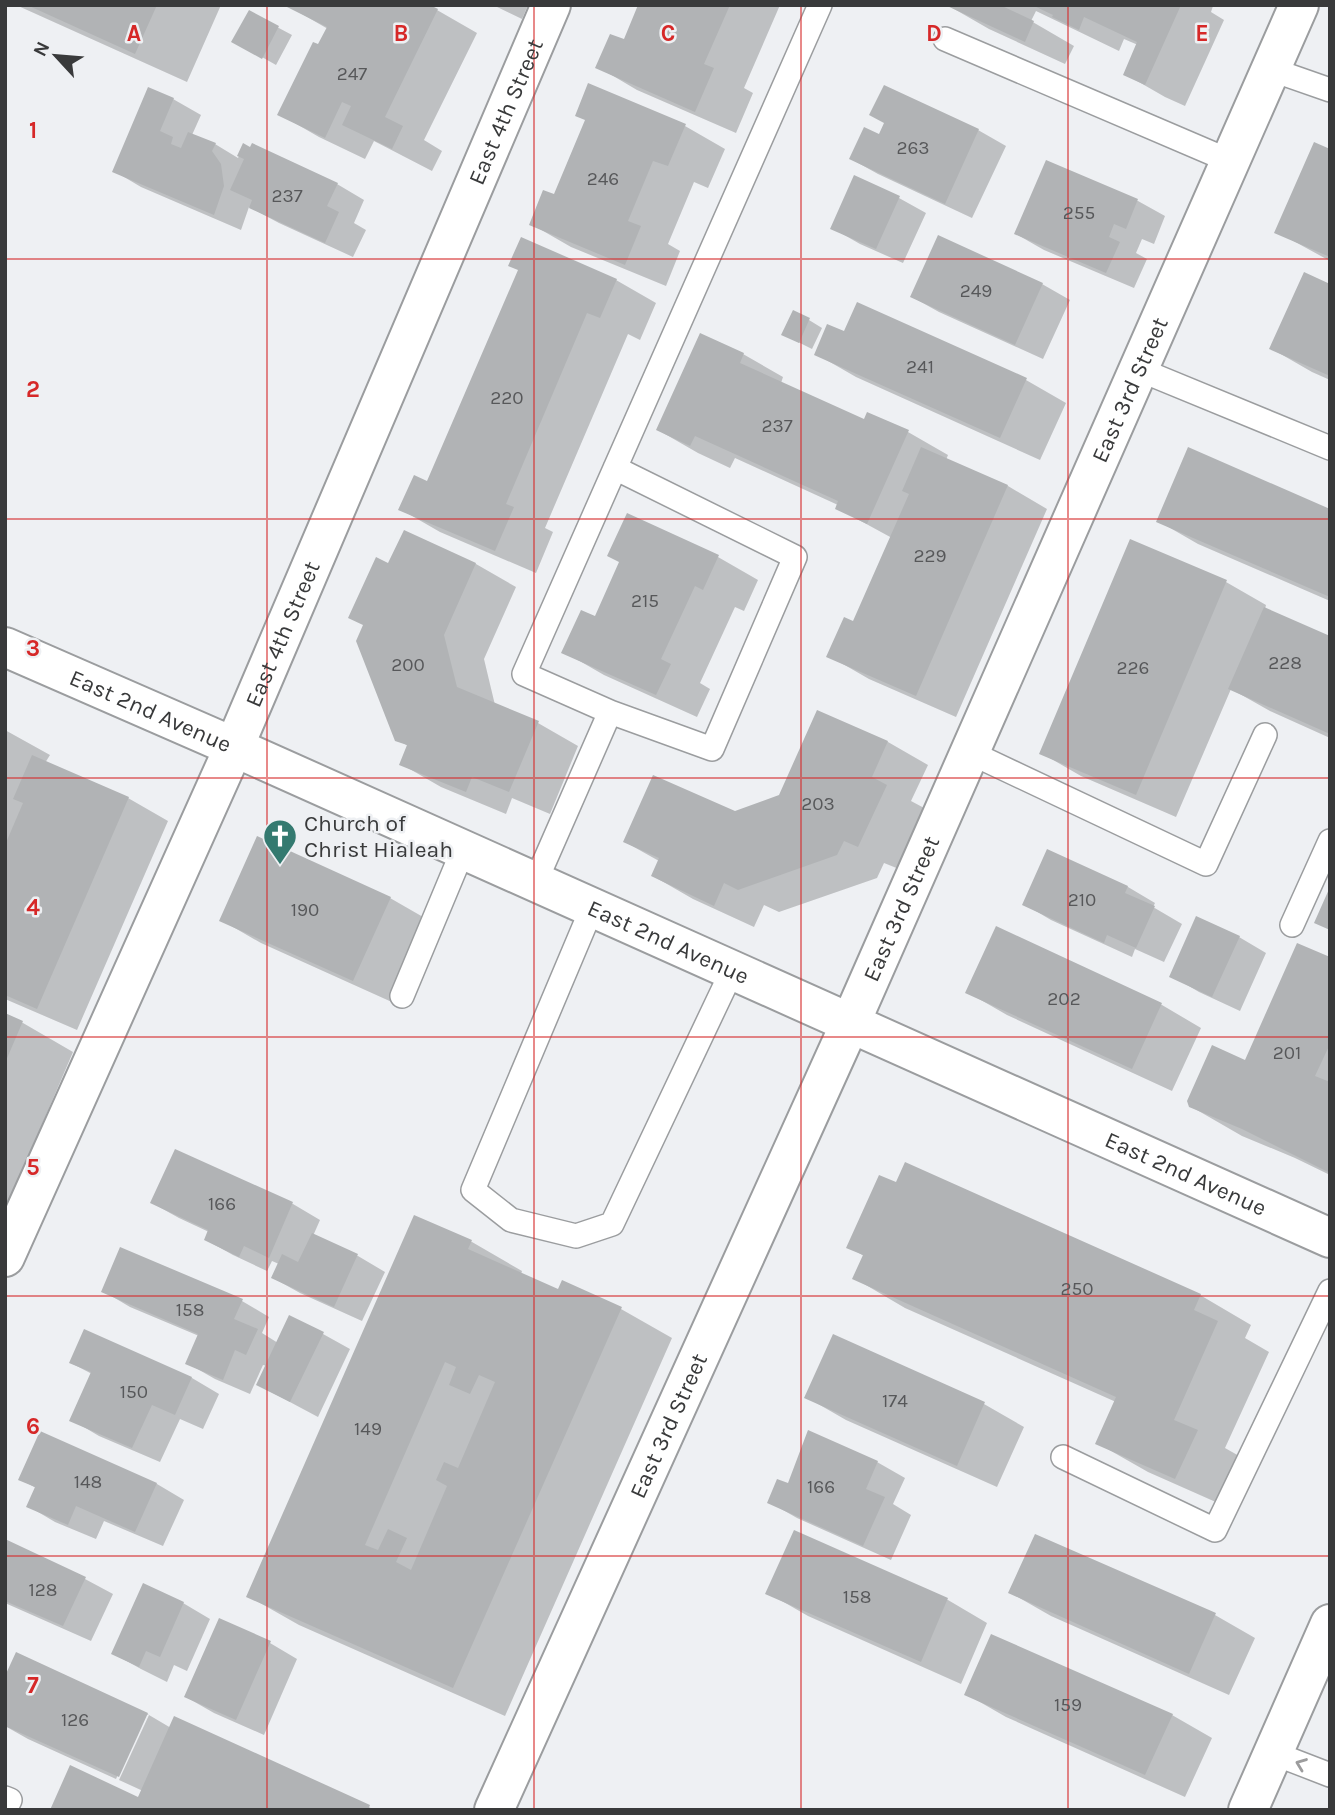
<svg xmlns="http://www.w3.org/2000/svg" width="1335" height="1815" font-family="Karla,sans-serif">
	<style>
		.shadow { fill: #0003 }
		.building { fill: #b1b3b5; fill-rule: evenodd }
		.lines { fill: none; stroke-linecap: round; stroke-linejoin: round }
		.service-casing { stroke: #9b9d9f; stroke-width: 26 }
		.minor-casing { stroke: #9b9d9f; stroke-width: 42 }
		.tertiary-casing { stroke: #9b9d9f; stroke-width: 42 }
		.service { stroke: #fff; stroke-width: 23 }
		.minor { stroke: #fff; stroke-width: 38 }
		.tertiary { stroke: #fff; stroke-width: 38 }
		.oneway { stroke: #9c9c9d }
		.grid { fill: none; stroke: #d62828; stroke-width: 2; stroke-opacity: 0.55 }
		.labels { text-anchor: middle; stroke-width: 5; stroke-linejoin: round; paint-order: stroke }
		.number-label { font-size: 19px; fill: #57585a }
		.street-label { font-size: 23px; fill: #393a3b; stroke: #eef0f3 }
		.poi-label { font-size: 23px; fill: #393a3b; stroke: #eef0f3; text-anchor: start }
		.grid-label { font-size: 23px; text-anchor: middle; font-weight: bold; fill: #d62828; stroke: #eef0f3; stroke-width: 5; stroke-linejoin: round; paint-order: stroke }
	</style>
	<rect width="100%" height="100%" fill="#eef0f3"/>
	<path class="shadow" d="M16,5H221L187,82Z
		M493,5H528L522,19Z
		M640,5H780L744,88L753,93L736,133L637,90L598,67L624,42Z
		M1212,5L1213,6L1211,12L1224,20L1185,106L1165,97L1125,74L1138,45L1124,39L1119,51L1036,11L1031,21L1074,46L1065,64L989,29L949,6Z
		M288,6L437,10L477,33L424,140L442,151L432,171L374,141L365,159L319,137L279,114L328,29Z
		M249,12L292,35L276,65L234,41Z
		M885,87L978,130L1006,146L972,218L878,174L851,159L880,136L886,123Z
		M173,99L201,115L192,135L215,144L238,158L244,146L337,184L364,200L354,223L366,230L353,257L279,223L249,207L241,230L141,187L114,171Z
		M685,126L725,149L708,188L694,182L668,244L680,251L666,286L571,247L531,224Z
		M1330,151V261L1277,232Z
		M1047,162L1138,201L1165,216L1154,244L1142,239L1136,253L1147,259L1134,288L1044,250L1016,234Z
		M899,198L926,213L903,263L860,244L832,228Z
		M938,237L1042,284L1070,300L1043,359L939,312L912,297Z
		M616,280L656,303L640,340L628,334L545,528L553,532L536,573L440,532L400,509L428,483Z
		M1330,286V380L1312,372L1272,349Z
		M809,320L822,328L812,349L784,335Z
		M845,333L1026,380L1066,403L1040,460L856,377L816,354Z
		M743,354L783,377L781,383L865,421L868,414L908,432L948,455L946,460L1008,486L1047,509L956,717L869,679L829,656L854,623L892,538L837,508L838,505L735,458L730,468L698,453L658,430Z
		M1330,511V601L1198,544L1158,521Z
		M404,532L476,564L516,587L484,659L495,705L538,723L578,746L550,814L512,798L506,814L441,787L401,764L408,746L397,739L389,565Z
		M1131,541L1226,582L1266,605L1265,609L1330,638V738L1270,711L1231,689L1176,817L1081,776L1041,753Z
		M718,557L758,580L744,611L735,607L700,683L710,689L697,717L604,675L564,652L596,618Z
		M818,712L888,742L928,765L911,801L926,809L899,869L884,863L877,878L779,912L764,905L754,927L693,899L653,876L659,861L625,842L735,813L780,796Z
		M5,730L50,755L45,763L128,798L168,821L77,1030L5,999V849L9,842L5,840Z
		M257,839L390,898L430,921L394,1003L261,943L221,920Z
		M1048,852L1128,887L1155,903L1153,907L1182,924L1164,962L1135,949L1132,957L1051,920L1024,904Z
		M996,929L1162,1005L1201,1028L1172,1091L1007,1015L967,992Z
		M1239,937L1266,953L1240,1011L1199,992L1172,976Z
		M1330,959V1175L1295,1158L1242,1136L1190,1106L1246,1062Z
		M5,1015L23,1023L73,1052L5,1211Z
		M175,1151L293,1204L320,1220L313,1236L358,1256L385,1272L362,1321L300,1293L273,1278L279,1264L272,1261L267,1271L233,1255L206,1240L209,1232L179,1218L152,1203Z
		M897,1185L1200,1295L1251,1325L1245,1338L1269,1352L1225,1448L1248,1461L1227,1507L1148,1472L1097,1443L1116,1402L905,1308L854,1278L864,1256L849,1247Z
		M415,1217L472,1242L522,1271L521,1274L559,1291L621,1309L672,1338L505,1716L299,1625L248,1596Z
		M103,1291L242,1301L269,1317L262,1333L278,1343L323,1334L350,1349L318,1417L258,1385L267,1366L263,1365L250,1394L215,1379L187,1363L199,1336L130,1307Z
		M85,1331L192,1378L219,1394L203,1429L180,1419L160,1462L99,1436L72,1420L92,1374L71,1363Z
		M834,1336L984,1404L1024,1427L997,1487L846,1420L806,1397Z
		M40,1433L157,1484L184,1500L163,1546L104,1521L96,1539L55,1522L28,1506L36,1488L20,1479Z
		M877,1462L905,1478L893,1504L911,1515L891,1560L797,1518L769,1502L789,1486Z
		M795,1532L948,1600L987,1623L961,1684L808,1616L768,1593Z
		M5,1541L85,1579L113,1594L91,1641L5,1603Z
		M1011,1593L1215,1615L1255,1638L1229,1695L1051,1616Z
		M183,1603L210,1619L187,1671L174,1665L167,1682L141,1669L114,1654Z
		M270,1643L297,1659L264,1735L214,1713L186,1697Z
		M17,1654L149,1715H145L116,1779L28,1739L5,1726Z
		M966,1694L1172,1715L1212,1738L1185,1797L1006,1717Z
		M149,1715L171,1728L175,1718L375,1810H52L139,1799L143,1791L119,1780Z"/>
	<path class="building" d="M27,5H157L135,54Z
		M283,5H430L438,9L385,117L403,126L392,149L342,125L351,106L342,102L325,138L277,115L313,42L318,44L327,27Z
		M638,5H730L704,64L714,68L695,112L595,68L610,34L624,39Z
		M945,5H1000L1034,21L1025,42Z
		M1032,5H1181L1145,85L1123,75L1137,42L1084,17L1079,30L1052,17L1053,15Z
		M249,10L279,26L262,59L231,42Z
		M588,83L686,124L668,166L653,161L628,221L641,226L625,265L529,225L543,190L554,194L585,120L575,116Z
		M884,85L979,129L945,204L849,159L864,127L879,134L884,123L869,115Z
		M148,87L174,98L160,131L173,137L171,144L181,148L188,132L216,143L212,151L221,164L224,186L214,215L112,172Z
		M1314,142L1330,149V257L1274,233Z
		M243,143L250,147L252,143L338,183L327,206L339,212L325,243L249,208L252,200L230,190L244,159L237,156Z
		M1046,160L1138,199L1126,229L1114,224L1109,237L1120,242L1106,273L1014,234Z
		M854,175L900,196L876,249L830,229Z
		M938,235L1043,283L1015,345L910,297Z
		M521,237L617,279L600,318L587,313L506,504L514,507L495,551L398,510L414,475L427,481L518,270L508,266Z
		M1304,272L1330,284V376L1269,349Z
		M857,302L1027,378L1000,438L814,355L827,324L844,331Z
		M793,310L810,318L799,343L781,335Z
		M700,333L744,353L740,363L864,419L867,412L909,430L867,524L835,509L838,501L695,436L690,446L656,430Z
		M921,447L1008,485L916,696L826,657L844,617L853,621L909,494L902,491Z
		M1188,447L1330,509V597L1156,522Z
		M627,513L719,555L703,590L695,586L661,659L671,664L656,695L561,653L581,610L595,616L619,562L607,556Z
		M404,530L476,563L444,635L457,687L539,721L509,792L472,777L466,792L399,765L407,745L395,741L356,641L363,625L348,618L376,557L388,563Z
		M1130,539L1227,580L1136,795L1039,754Z
		M1264,607L1330,636V734L1228,689Z
		M817,710L888,741L872,777L887,785L858,847L844,841L837,855L738,890L724,883L714,906L651,876L659,858L623,842L653,775L735,811L779,795Z
		M32,755L129,797L37,1009L5,995V845L23,803L13,799Z
		M257,836L391,897L353,981L219,921Z
		M1047,849L1128,886L1125,893L1155,906L1136,948L1107,935L1104,943L1022,905Z
		M1330,887V930L1314,923Z
		M1196,916L1240,936L1212,997L1169,977Z
		M996,926L1162,1003L1132,1069L965,993Z
		M1297,943L1330,957V1044L1315,1076L1330,1082V1173L1242,1129L1189,1107L1187,1101L1212,1045L1245,1060Z
		M5,1013L23,1021L5,1063Z
		M175,1149L293,1202L269,1258L244,1246L239,1257L204,1240L208,1230L150,1203Z
		M905,1162L1201,1294L1194,1310L1218,1321L1174,1420L1198,1430L1175,1479L1095,1444L1116,1397L852,1279L863,1255L846,1248L879,1175L896,1182Z
		M414,1215L472,1240L468,1249L558,1289L562,1280L622,1307L453,1688L246,1597ZM445,1362L456,1367L449,1385L470,1394L479,1375L495,1382L458,1468L444,1462L436,1480L447,1486L411,1570L396,1562L407,1538L388,1529L378,1550L365,1545Z
		M312,1233L358,1254L334,1307L271,1278L282,1254L298,1262Z
		M120,1247L243,1299L234,1319L258,1329L246,1355L235,1350L223,1380L185,1364L198,1334L101,1292Z
		M289,1315L324,1332L290,1402L256,1385Z
		M84,1329L192,1377L175,1415L152,1405L132,1448L69,1421L91,1372L69,1363Z
		M833,1334L985,1402L957,1466L804,1398Z
		M808,1430L878,1461L866,1489L885,1497L863,1546L767,1503L777,1479L788,1483Z
		M40,1431L157,1483L135,1532L76,1506L68,1525L26,1507L35,1487L18,1480Z
		M794,1530L948,1598L921,1662L765,1594Z
		M1035,1534L1216,1613L1189,1674L1008,1593Z
		M5,1539L86,1577L63,1626L5,1601Z
		M143,1583L184,1602L160,1657L146,1651L139,1667L111,1654Z
		M219,1618L271,1641L236,1720L184,1697Z
		M991,1634L1173,1714L1145,1775L964,1695Z
		M16,1652L148,1713L119,1777L5,1726V1676Z
		M174,1716L370,1805L368,1810H50L70,1765L138,1797Z"/>
	<g class="lines">
		<g class="service-casing">
			<path id="service" d="M945,39L1230,161
				M1270,69L1330,90
				M1138,369L1330,448
				M610,712L712,749L795,557L615,468
				M969,752L1206,864L1265,735
				M535,883L610,712L524,674L820,5
				M592,908L473,1190L511,1220L576,1236L612,1224L732,971
				M1292,925L1330,841
				M402,996L463,850
				M1063,1457L1215,1530L1330,1291
				M1273,1753L1330,1775
				M5,1798L10,1800L5,1810"/>
		</g>
		<g class="minor-casing">
			<g id="minor">
				<path id="s1" d="M5,647L234,747L1330,1238"/>
				<path id="s2" d="M5,1257L234,747L551,5"/>
				<path d="M1248,1810L1330,1624"/>
			</g>
		</g>
		<g class="tertiary-casing">
			<g id="tertiary">
				<path id="s3" d="M494,1810L850,1024L1299,5"/>
			</g>
		</g>
		<use href="#service" class="service"/>
		<use href="#minor" class="minor"/>
		<use href="#tertiary" class="tertiary"/>
	</g>
	<defs><path id="oneway-chevron" d="M-2-3.5L2.5 0L-2 3.5" fill="none" stroke-width="1.6" stroke-linecap="round" stroke-linejoin="round" transform="scale(1.75)"/></defs>
	<use class="oneway" href="#oneway-chevron" transform="translate(1301 1764) rotate(-159)"/>
	<path class="grid" d="M267,5V1810M534,5V1810M801,5V1810M1068,5V1810M5,259H1330M5,519H1330M5,778H1330M5,1037H1330M5,1296H1330M5,1556H1330"/>
	<defs>
		<g id="church-pin" transform="scale(1.75)"><path d="M0 17L-7.5 6A9.5 9.5 0 1 1 7.5 6Z" fill="#347a70" stroke="#eef0f3"/><path d="M-1.2-6h2.4v3.5h3.3v2.4h-3.3V6h-2.4V-.1h-3.3v-2.4h3.3Z" fill="#fff"/></g>
	</defs>
	<g fill-rule="evenodd">
		<use href="#church-pin" x="280" y="836"/>
	</g>
	<g class="labels">
		<g class="number-label">
			<text x="352" y="80">247</text>
			<text x="913" y="154">263</text>
			<text x="603" y="185">246</text>
			<text x="287" y="202">237</text>
			<text x="1079" y="219">255</text>
			<text x="976" y="297">249</text>
			<text x="920" y="373">241</text>
			<text x="507" y="404">220</text>
			<text x="777" y="432">237</text>
			<text x="930" y="562">229</text>
			<text x="645" y="607">215</text>
			<text x="1285" y="669">228</text>
			<text x="408" y="671">200</text>
			<text x="1133" y="674">226</text>
			<text x="818" y="810">203</text>
			<text x="1082" y="906">210</text>
			<text x="305" y="916">190</text>
			<text x="1064" y="1005">202</text>
			<text x="1287" y="1059">201</text>
			<text x="222" y="1210">166</text>
			<text x="1077" y="1295">250</text>
			<text x="190" y="1316">158</text>
			<text x="134" y="1398">150</text>
			<text x="895" y="1407">174</text>
			<text x="368" y="1435">149</text>
			<text x="88" y="1488">148</text>
			<text x="821" y="1493">166</text>
			<text x="43" y="1596">128</text>
			<text x="857" y="1603">158</text>
			<text x="1068" y="1711">159</text>
			<text x="75" y="1726">126</text>
		</g>
		<g class="street-label">
			<text dy="8" stroke="none"><textPath href="#s2" startOffset="1250">East 4th Street</textPath></text>
			<text dy="8" stroke="none"><textPath href="#s3" startOffset="1556">East 3rd Street</textPath></text>
			<text dy="8" stroke="none"><textPath href="#s2" startOffset="682">East 4th Street</textPath></text>
			<text dy="8" stroke="none"><textPath href="#s1" startOffset="159">East 2nd Avenue</textPath></text>
			<text dy="8" stroke="none"><textPath href="#s3" startOffset="989">East 3rd Street</textPath></text>
			<text dy="8" stroke="none"><textPath href="#s1" startOffset="726">East 2nd Avenue</textPath></text>
			<text dy="8" stroke="none"><textPath href="#s1" startOffset="1293">East 2nd Avenue</textPath></text>
			<text dy="8" stroke="none"><textPath href="#s3" startOffset="422">East 3rd Street</textPath></text>
		</g>
		<g class="poi-label">
			<text x="304" y="831">Church of<tspan x="304" dy="26">Christ Hialeah</tspan></text>
		</g>
	</g>
	<g class="grid-label">
		<text x="134" y="41">A</text>
		<text x="401" y="41">B</text>
		<text x="668" y="41">C</text>
		<text x="934" y="41">D</text>
		<text x="1202" y="41">E</text>
		<text x="33" y="138">1</text>
		<text x="33" y="397">2</text>
		<text x="33" y="656">3</text>
		<text x="33" y="915">4</text>
		<text x="33" y="1175">5</text>
		<text x="33" y="1434">6</text>
		<text x="33" y="1693">7</text>
	</g>
	<rect width="1335" height="1815" fill="none" stroke="#393a3b" stroke-width="14"/>
	<g transform="translate(56 56) rotate(296)" stroke="#eef0f3" stroke-width="5" paint-order="stroke">
	<path d="M0-5L12 26L0 18L-12 26Z" fill="#393a3b"/>
	<text y="-10" font-size="19" font-weight="bold" text-anchor="middle" fill="#393a3b">N</text>
	</g>
</svg>
